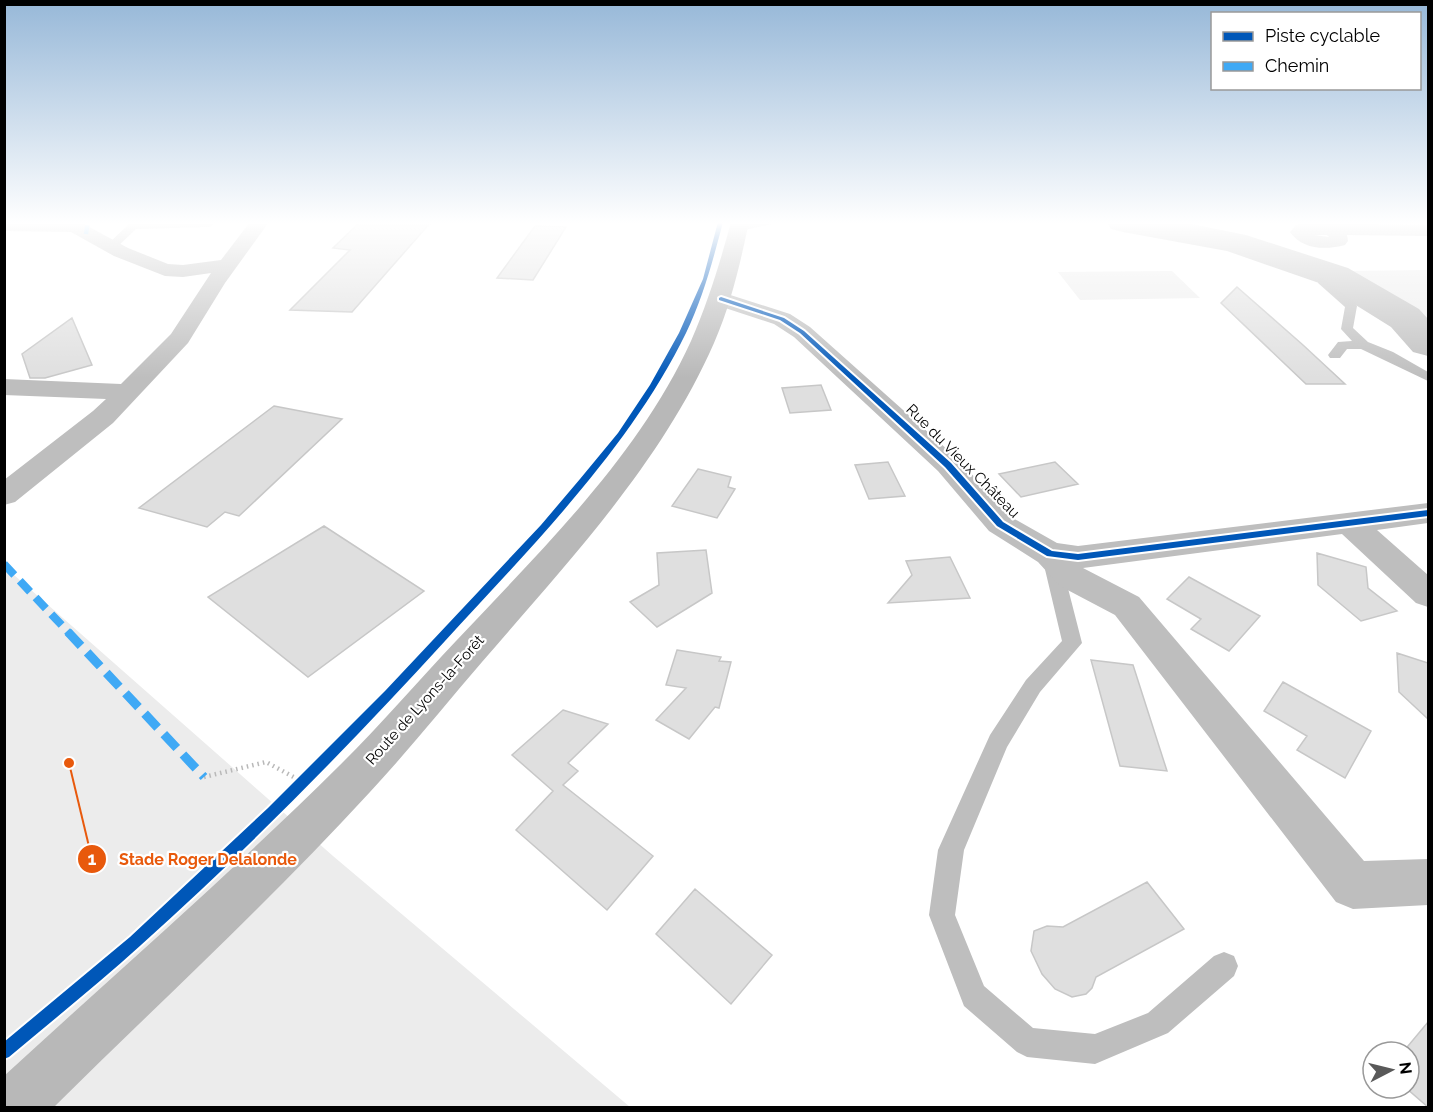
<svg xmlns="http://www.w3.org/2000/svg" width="1433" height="1112" font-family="Raleway,sans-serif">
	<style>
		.green { fill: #ececec }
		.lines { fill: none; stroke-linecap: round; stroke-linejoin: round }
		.river { fill: #bfbfbf; fill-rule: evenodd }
		.building { fill: #dfdfdf; stroke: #c7c7c7; stroke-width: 1.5 }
		.path { stroke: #b9b9b9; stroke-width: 4.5; stroke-dasharray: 1.5 4; stroke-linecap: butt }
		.service { fill: #bebebe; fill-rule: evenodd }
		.minor { fill: #bebebe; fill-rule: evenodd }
		.secondary { fill: #b8b8b8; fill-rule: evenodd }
		.quiet-far2 { stroke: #3fa9f5; stroke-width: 4.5; stroke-dasharray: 9 4.5; stroke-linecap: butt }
		.quiet-far1 { stroke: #3fa9f5; stroke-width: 8; stroke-dasharray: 15 8; stroke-linecap: butt }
		.quiet { stroke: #3fa9f5; stroke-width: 9; stroke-dasharray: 19 9; stroke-linecap: butt }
		.cycleway-casing { stroke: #fff; stroke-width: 4 }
		.cycleway { fill: #0057b8; fill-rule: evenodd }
		.labels { text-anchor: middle; stroke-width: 4.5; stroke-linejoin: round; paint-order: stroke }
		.street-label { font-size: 15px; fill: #000; stroke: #fff }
		.leader { fill: none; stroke: #e8590c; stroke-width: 2 }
		.callout-dot { fill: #e8590c; stroke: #fff; stroke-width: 2 }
		.mark-label { font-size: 18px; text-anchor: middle; font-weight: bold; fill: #fff }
		.callout-label { font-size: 16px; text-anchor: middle; font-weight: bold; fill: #e8590c; stroke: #fff; stroke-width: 4.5; stroke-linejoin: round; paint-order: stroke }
	</style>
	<rect width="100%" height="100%" fill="#fff"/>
	<path class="green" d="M1428,270V334L1348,271Z
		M1172,271L1200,298L1080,300L1058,272Z
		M5,567L333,856L630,1107L5,1108Z"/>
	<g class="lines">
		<path class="river" d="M1107,222H1182L1246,235L1348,268L1419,309L1428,319V356L1413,352L1391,327L1322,284L1227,251L1123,232L1111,229Z"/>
	</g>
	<path class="building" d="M360,222H431L352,312L290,310L350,250L333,248Z
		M535,226L566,227L533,280L497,278Z
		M1237,287L1303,345L1345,384H1306L1221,303Z
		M72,318L92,365L45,378H30L22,354Z
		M821,385L831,410L790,413L782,388Z
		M274,406L342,419L239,516L225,512L207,527L139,508Z
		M888,462L905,496L869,499L855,465Z
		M1055,462L1078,484L1021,497L999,474Z
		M698,469L731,477L728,487L735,489L717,518L672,506Z
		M324,526L424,591L308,677L208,597Z
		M706,550L712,593L657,627L630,602L659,585L657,553Z
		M1317,553L1366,567L1368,588L1397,611L1361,621L1318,585Z
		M950,557L970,598L888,603L912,575L906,561Z
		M1189,577L1260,616L1229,651L1191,629L1201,619L1167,599Z
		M677,650L721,657L719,661L731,662L719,708L715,707L689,739L656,720L686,688L666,685Z
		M1397,653L1428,663V719L1399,692Z
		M1091,660L1133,665L1167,771L1120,766Z
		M1283,682L1371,731L1345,778L1297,750L1307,736L1264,711Z
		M563,710L608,724L568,763L578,771L563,785L653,856L607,910L516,830L553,791L512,755Z
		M1147,882L1184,929L1096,977L1092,988L1086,994L1072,997L1055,989L1042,974L1031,951L1034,931L1047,926L1063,927Z
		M695,889L772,955L731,1004L656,934Z
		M1428,1022V1107L1406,1088H1409V1052H1403Z"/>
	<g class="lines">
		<path class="path" d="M204,777L266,762L301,781"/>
		<path class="service" d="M131,222H213L214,224L209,227L136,229L115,249H107V245Z
			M755,222H782L739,231L734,228Z
			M1322,278L1355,303L1357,306L1353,328L1368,342L1393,352L1428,372V381L1361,349H1347L1340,358H1330L1328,355L1338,342L1352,341L1341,329L1345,307L1318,283V279Z
			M1052,555L1058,557L1061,561L1082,643L1040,692L1007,747L964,850L955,915L984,986L1033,1028L1095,1034L1148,1013L1214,956L1224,952L1234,956L1238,966L1234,976L1168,1033L1095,1064L1027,1057L1017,1052L964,1006L929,915L938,850L990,735L1026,680L1062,641L1043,561L1046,557Z"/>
		<path class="minor" d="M4,222L82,223L128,248L168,264L183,265L221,260L250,222H269L225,283L188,343L113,423L15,502L4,505V480L93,411L106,399L4,395V379L121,384L171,334L211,273L183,277L165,276L114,256L71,232L4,231Z
			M1303,223L1428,225V236L1347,235L1348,241L1345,245C1325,250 1303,250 1290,232L1296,225ZM1314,235H1327L1329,237Z
			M721,292L790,314L810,327L958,459L1011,517L1057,543L1078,546L1428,503V523L1377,530L1428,575V607L1416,603L1342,534L1083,568L1139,597L1364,861L1428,859V905L1353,909L1336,902L1115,615L1060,586L1038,562L989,531L938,471L794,337L774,324L713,304L710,299L713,294Z"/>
		<path class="secondary" d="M731,222H749C740,264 731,304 714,343C661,464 567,563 482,662C445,705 409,750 370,792C269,902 159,1003 53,1108H4V1076C116,973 231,873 339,766C380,726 417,682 456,641C542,549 638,457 691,341C708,302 720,263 731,222Z"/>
		<path class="quiet-far2" d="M86,234L88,222"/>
		<path class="quiet-far1" d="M4,564L70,634"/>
		<path class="quiet" d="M68,632L204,777"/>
		<g class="cycleway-casing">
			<path id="cycleway" d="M718,222H723C713,260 703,298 686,333C630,448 531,547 445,641C349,746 248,849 141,945C98,984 53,1020 9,1057L4,1059V1042L130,937L268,808L385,691L541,525L580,479L618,433L650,385L679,333L703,279Z
				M721,297L784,318L804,331L951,463L1003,522L1052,551L1078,554L1428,510V516L1078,560L1047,556L997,526L945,467L800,333L780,320L719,300V298Z"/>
		</g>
		<use href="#cycleway" class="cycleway"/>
	</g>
	<linearGradient id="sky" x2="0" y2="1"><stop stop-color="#97b8d8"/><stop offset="0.59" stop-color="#fff"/><stop offset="1" stop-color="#fff" stop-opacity="0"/></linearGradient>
	<rect width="1433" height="378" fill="url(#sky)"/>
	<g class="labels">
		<g class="street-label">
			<text transform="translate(963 461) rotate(45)" y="5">Rue du Vieux Château</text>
			<text transform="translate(425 700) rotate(-48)" y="5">Route de Lyons-la-Forêt</text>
		</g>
	</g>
	<path class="leader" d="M69 763L92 859"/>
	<g class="callout-dot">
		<circle cx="69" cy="763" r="6"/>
		<circle cx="92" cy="859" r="15"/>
	</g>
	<g class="mark-label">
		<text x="92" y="865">1</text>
	</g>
	<g class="callout-label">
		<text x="208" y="865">Stade Roger Delalonde</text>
	</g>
	<rect width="1433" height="1112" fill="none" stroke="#000000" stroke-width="12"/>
	<rect x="1211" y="12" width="210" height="78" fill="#ffffff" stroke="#999999" stroke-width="1.5"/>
	<rect x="1223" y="32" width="30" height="9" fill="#0057b8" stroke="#999999" stroke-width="1.5"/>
	<text x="1265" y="42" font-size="18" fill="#000000">Piste cyclable</text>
	<rect x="1223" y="62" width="30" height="9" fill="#3fa9f5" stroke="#999999" stroke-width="1.5"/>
	<text x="1265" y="72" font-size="18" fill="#000000">Chemin</text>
	<g transform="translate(1391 1070) rotate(83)"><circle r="28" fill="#ffffff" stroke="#999999" stroke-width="1.5"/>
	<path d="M0-4.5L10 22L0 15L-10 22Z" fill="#595959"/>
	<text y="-9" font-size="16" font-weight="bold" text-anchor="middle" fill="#000000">N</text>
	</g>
</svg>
